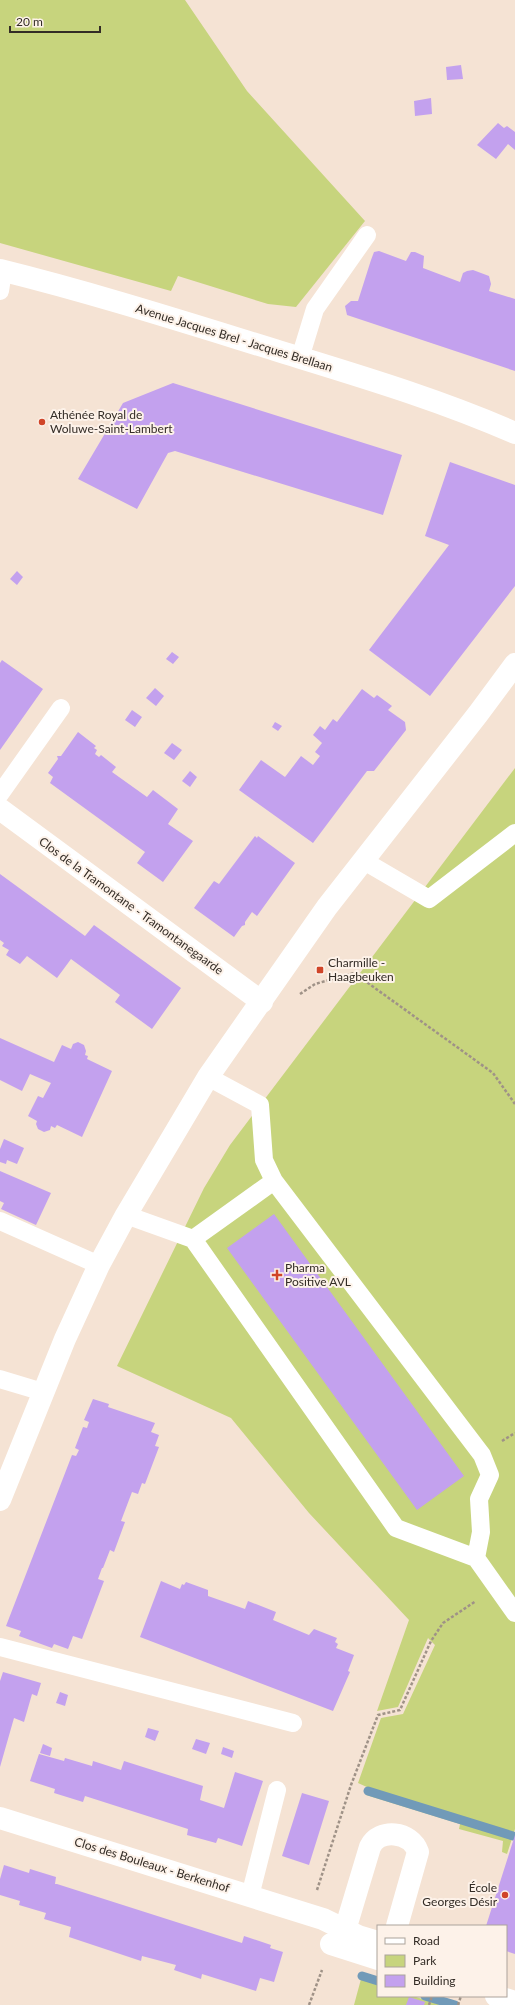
<svg xmlns="http://www.w3.org/2000/svg" width="515" height="2005" font-family="Lato,sans-serif">
	<style>
		.green { fill: #c7d47d }
		.lines { fill: none; stroke-linecap: round; stroke-linejoin: round }
		.stream { stroke: #719ab8; stroke-width: 9 }
		.building { fill: #c3a1ee }
		.path { stroke: #9f9287; stroke-width: 2.5; stroke-dasharray: 3 2; stroke-linecap: butt }
		.service { stroke: #fff; stroke-width: 18 }
		.pedestrian { stroke: #fff; stroke-width: 22 }
		.minor { stroke: #fff; stroke-width: 22 }
		.tertiary { stroke: #fff; stroke-width: 22 }
		.poi-dot { fill: #d04528; stroke: #fdf2e9; stroke-width: 1.5 }
		.labels { text-anchor: middle; stroke-width: 4; stroke-linejoin: round; paint-order: stroke }
		.street-label { font-size: 12px; fill: #332c26; stroke: #fdf2e9 }
		.poi-label { font-size: 12px; fill: #332c26; stroke: #fdf2e9; text-anchor: start }
	</style>
	<rect width="100%" height="100%" fill="#f5e3d4"/>
	<path class="green" d="M0,0H185L247,91L365,221L296,307L268,304L178,276L171,291L0,243Z
		M515,768V1829L507,1854L502,1852L503,1841L459,1829L460,1824L366,1795L369,1788L358,1783L381,1718L403,1714L435,1645L428,1638L398,1707L377,1711L409,1620L309,1513L231,1418L117,1366L204,1188L230,1145Z
		M361,1979L378,1985V1996H413L441,2005H354Z"/>
	<g class="lines">
		<path class="stream" d="M368,1791L513,1836
			M362,1976L378,1981
			M425,1996L455,2005"/>
	</g>
	<path class="building" d="M461,65L463,79L447,80L446,67Z
		M431,98L432,114L415,116L414,101Z
		M498,123L504,128L507,126L515,132V150L508,144L496,159L477,145Z
		M379,251L406,261L411,252H415L424,256L423,268L460,282L463,273L467,271L473,270L489,276L491,284L489,291L515,299V371L347,315L345,306L351,301H358L371,260L374,252Z
		M173,383L402,455L383,515L175,451L168,453L137,509L78,479L123,403Z
		M450,462L515,485V586L430,696L369,650L449,545L425,536Z
		M17,571L23,577L17,585L10,579Z
		M172,652L179,657L173,664L166,659Z
		M2,660L43,689L0,750V663Z
		M155,688L164,696L156,706L146,698Z
		M362,689L374,698L377,695L392,706L388,710L405,722L406,730L374,771H367L313,843L239,790L261,760L285,777L301,756L313,765L320,756L315,752L322,743L313,735L320,726L325,730L333,719L337,722Z
		M132,710L142,717L135,727L125,720Z
		M275,722L282,726L278,731L272,727Z
		M78,732L96,746L94,748L97,750L95,754L99,757L101,755L116,767L112,772L147,797L153,790L178,809L168,824L193,841L163,882L137,863L145,852L50,783L53,777L48,773L58,759L57,756H61Z
		M172,743L182,750L174,760L164,753Z
		M190,771L197,777L190,787L182,781Z
		M255,836L257,838L258,836L295,863L257,916L252,912L245,922V925L242,926L234,937L194,908L214,881L219,884Z
		M0,874L85,936L94,925L181,988L152,1029L115,1002L120,995L71,959L57,978L27,956L20,964L6,955L9,950L2,946L4,943L0,940Z
		M0,1038L54,1062L62,1045L71,1049L73,1044L78,1042L84,1045L86,1051L85,1055L88,1056L87,1059L112,1071L82,1137L57,1125L55,1128L51,1126L50,1130L44,1132L38,1129L36,1124L37,1121L28,1116L38,1096L43,1098L51,1083L30,1074L22,1091L0,1080Z
		M4,1139L24,1148L17,1164L7,1160L6,1164L0,1162V1149Z
		M0,1171L51,1193L36,1225L1,1209L4,1203L0,1201Z
		M274,1214L464,1476L417,1510L227,1248Z
		M93,1399L109,1404L108,1407L155,1423L151,1432L159,1435L155,1446L159,1447L145,1484L142,1483L138,1494L132,1492L121,1521L125,1522L114,1552L110,1550L103,1568H102L98,1579L104,1581L82,1639L73,1636L68,1649L54,1644L52,1648L19,1636L21,1631L6,1626L72,1455L76,1456L79,1450L75,1448L83,1427L87,1428L89,1422L84,1420Z
		M161,1581L180,1589L182,1584L184,1585L186,1582L208,1590V1596L245,1609L248,1601L276,1612L273,1620L309,1635L314,1629L337,1638L335,1642L338,1644L336,1648L354,1655L348,1671L350,1672L333,1711L140,1637Z
		M3,1672L41,1683L37,1696L32,1694L24,1722L14,1718L0,1767V1681Z
		M60,1692L68,1695L65,1706L56,1703Z
		M148,1728L159,1731L155,1741L145,1737Z
		M196,1739L210,1743L206,1754L192,1749Z
		M43,1744L52,1748L50,1756L40,1753Z
		M223,1747L234,1751L232,1758L221,1754Z
		M39,1754L64,1761L65,1758L92,1766L93,1761L121,1770L124,1761L203,1786L200,1800L224,1808L235,1772L263,1781L242,1846L218,1838L216,1843L187,1835L188,1829L85,1796L83,1802L54,1793L55,1789L30,1781Z
		M302,1793L329,1801L309,1865L282,1856Z
		M515,1835V1954L506,1951V1926H486Z
		M4,1865L29,1873L30,1869L56,1877L55,1884H57L242,1943L244,1936L271,1945L270,1948L283,1952L274,1982L260,1978L256,1991L202,1974L201,1979L174,1970L176,1965L142,1956L141,1961L69,1937L71,1927L44,1919L46,1913L19,1905L20,1901L0,1895V1879Z
		M409,1997L425,2002L424,2005H406Z"/>
	<g class="lines">
		<path class="path" d="M300,994L315,984L354,973L493,1073L515,1104
			M502,1441L515,1433
			M317,1890L351,1785L378,1715L400,1710L431,1641L443,1623L476,1601
			M309,2005L322,1970
			M429,2005L432,1996
			M458,2005L461,1996"/>
		<path class="service" d="M0,291L3,271
			M300,358L315,309L367,235
			M0,794L61,708
			M364,861L429,899L515,833
			M208,1077L260,1105L264,1160L274,1181
			M126,1215L193,1239L396,1528L476,1558
			M0,1221L99,1265
			M193,1239L274,1181L482,1455L490,1475L479,1499L481,1532L476,1558L515,1613
			M0,1379L43,1392
			M0,1647L293,1723
			M250,1896L277,1790"/>
		<path class="pedestrian" d="M331,1944L378,1959
			M496,1996L515,2002"/>
		<path class="minor" d="M0,270C93,293 184,322 275,350C356,375 438,399 515,433
			M0,809L262,1002
			M0,1818L323,1919L358,1936L378,1942
			M345,1930L370,1847C379,1828 411,1831 418,1852L397,1926"/>
		<path class="tertiary" d="M0,1500L65,1339L99,1265L126,1215L208,1077L327,907L478,714L515,664"/>
	</g>
	<g class="poi-dot">
		<circle cx="42" cy="422" r="4"/>
		<rect x="316" y="966" width="8" height="8" rx="2"/>
		<path d="M275 1269h4v4h4v4h-4v4h-4v-4h-4v-4h4z"/>
		<circle cx="505" cy="1895" r="4"/>
	</g>
	<g class="labels">
		<g class="street-label">
			<text transform="translate(234 338) rotate(17)" y="4">Avenue Jacques Brel - Jacques Brellaan</text>
			<text transform="translate(131 906) rotate(36)" y="4">Clos de la Tramontane - Tramontanegaarde</text>
			<text transform="translate(152 1865) rotate(17)" y="4">Clos des Bouleaux - Berkenhof</text>
		</g>
		<g class="poi-label">
			<text x="50" y="419">Athénée Royal de<tspan x="50" dy="14">Woluwe-Saint-Lambert</tspan></text>
			<text x="328" y="967">Charmille -<tspan x="328" dy="14">Haagbeuken</tspan></text>
			<text x="285" y="1272">Pharma<tspan x="285" dy="14">Positive AVL</tspan></text>
			<text x="497" y="1892" text-anchor="end">École<tspan x="497" dy="14">Georges Désir</tspan></text>
		</g>
	</g>
	<rect x="377" y="1925" width="130" height="72" fill="#fdf2e9" stroke="#aca39b"/>
	<rect x="385" y="1938" width="20" height="6" fill="#ffffff" stroke="#aca39b"/>
	<text x="413" y="1945" font-size="12" fill="#332c26">Road</text>
	<rect x="385" y="1955" width="20" height="12" fill="#c7d47d" stroke="#aca39b"/>
	<text x="413" y="1965" font-size="12" fill="#332c26">Park</text>
	<rect x="385" y="1975" width="20" height="12" fill="#c3a1ee" stroke="#aca39b"/>
	<text x="413" y="1985" font-size="12" fill="#332c26">Building</text>
	<path d="M10 26v6h90v-6" fill="none" stroke="#332c26" stroke-width="2"/>
	<text x="16" y="26" font-size="12" fill="#332c26" stroke="#fdf2e9" stroke-width="3" paint-order="stroke">20 m</text>
</svg>
